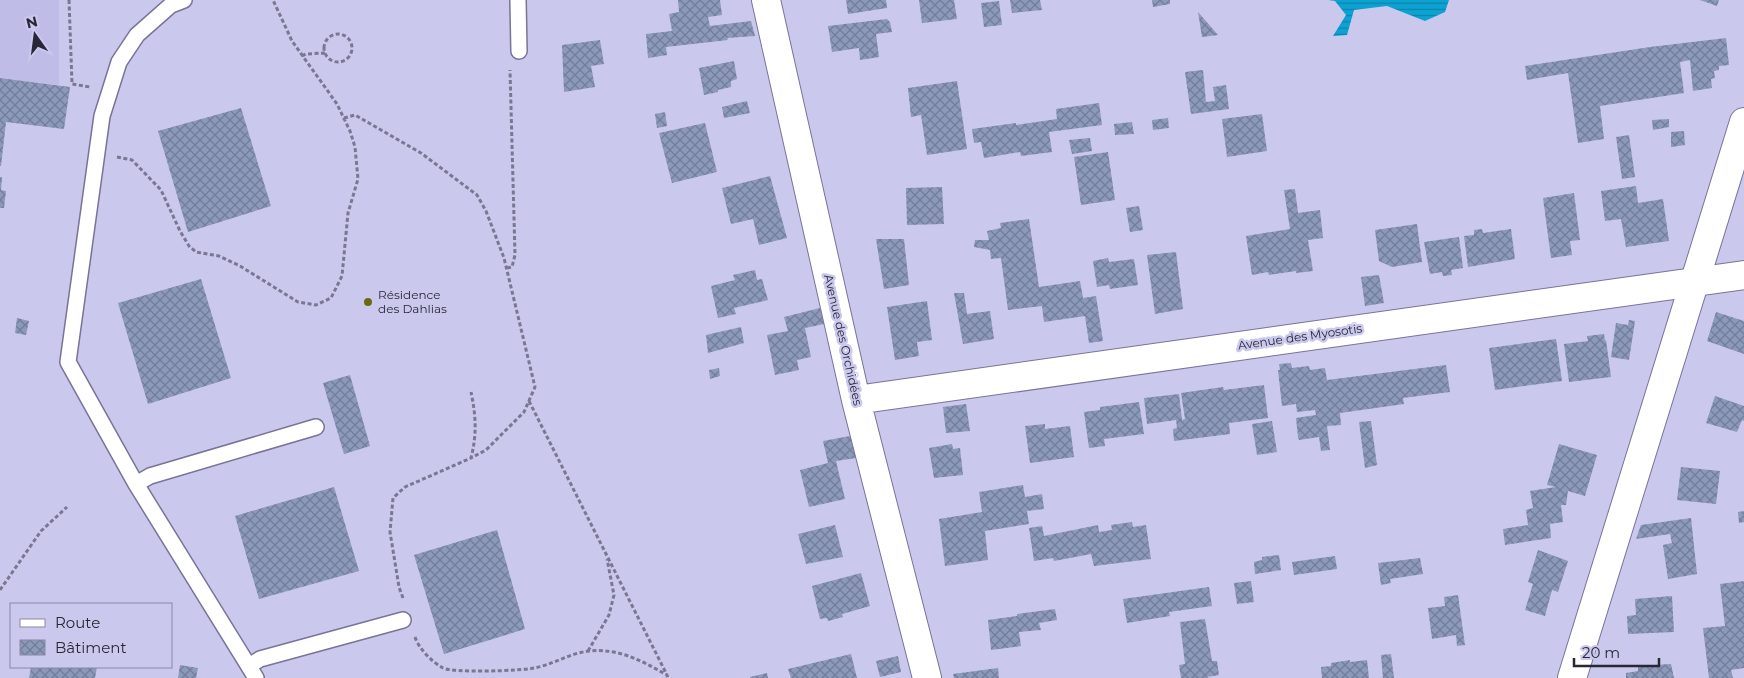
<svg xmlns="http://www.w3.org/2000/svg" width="1744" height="678" font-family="Montserrat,sans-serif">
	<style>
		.built { fill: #bfbce8 }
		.water { fill: url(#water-rules) }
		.building { fill: url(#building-cross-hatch) }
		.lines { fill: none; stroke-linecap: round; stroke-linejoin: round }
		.service-casing { stroke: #777496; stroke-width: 18 }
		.minor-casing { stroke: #777496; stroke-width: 30 }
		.tertiary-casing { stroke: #777496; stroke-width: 30 }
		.path { stroke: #797791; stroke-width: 3; stroke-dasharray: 4 2.5; stroke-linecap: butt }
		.service { stroke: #fff; stroke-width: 15 }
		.minor { stroke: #fff; stroke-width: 28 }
		.tertiary { stroke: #fff; stroke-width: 28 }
		.poi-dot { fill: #6c6b08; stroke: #cbc8ee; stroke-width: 2 }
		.labels { text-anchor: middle; stroke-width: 5; stroke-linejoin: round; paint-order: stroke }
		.poi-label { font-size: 12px; fill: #282735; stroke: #cbc8ee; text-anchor: start }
		.street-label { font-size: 12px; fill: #282735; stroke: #cbc8ee }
	</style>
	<defs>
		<pattern id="water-rules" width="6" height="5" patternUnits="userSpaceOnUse" patternTransform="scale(1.25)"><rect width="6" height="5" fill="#0ca2d2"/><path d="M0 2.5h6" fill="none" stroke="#0c84ab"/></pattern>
		<pattern id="building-cross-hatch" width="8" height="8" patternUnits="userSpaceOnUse" patternTransform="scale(1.25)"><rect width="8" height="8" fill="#8c99bb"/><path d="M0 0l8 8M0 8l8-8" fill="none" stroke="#727d99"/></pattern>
	</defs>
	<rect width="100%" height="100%" fill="#cbc8ee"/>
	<path class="built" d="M0,0H59V85L0,78Z"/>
	<path class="water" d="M1328,0H1449L1445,12L1425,21L1387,6L1354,10L1347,35L1333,36L1346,15L1335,1Z"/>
	<path class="building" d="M678,0H720L722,15L708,17L710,26L751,21L755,36L727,38L728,40L666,47L667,55L648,58L646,34L672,31L669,14L679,12Z
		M846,0H886L887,8L848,14Z
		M919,0H954L957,19L922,23Z
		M1010,0H1040L1042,10L1012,13Z
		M1152,0H1170V4L1153,7Z
		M1700,0H1719L1717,6Z
		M999,1L1002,25L984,27L981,3Z
		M1198,12L1218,35L1202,37Z
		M887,19L890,22L892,32L876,34L879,57L860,60L859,48L832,52L828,26Z
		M1726,38L1729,65L1719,66V70L1714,71L1715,78L1711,79L1712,88L1693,91L1690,60L1680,62L1684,93L1600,106L1604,139L1578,143L1568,73L1527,80L1525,66L1650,47Z
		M600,40L604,64L591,66L595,87L564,92L562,45Z
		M734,61L737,79L731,81V87L718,90V92L704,95L699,68Z
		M1203,70L1206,102L1215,101L1213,87L1226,85L1229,109L1191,114L1185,72Z
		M0,78L70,87L64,129L6,122L1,166H0Z
		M957,81L967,149L927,155L921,115L911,117L908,88Z
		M747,101L750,113L724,118L722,107Z
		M1099,103L1102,125L1049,132L1052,152L1021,156L1020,152L984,158L981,142L974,143L972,129L1016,123V125L1057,119L1056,109Z
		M241,108L271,206L188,232L158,131Z
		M665,112L667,126L657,128L655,114Z
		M1262,114L1267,151L1227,157L1222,119Z
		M1168,118L1169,128L1153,130L1152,120Z
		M1669,119V127L1653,130L1652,120Z
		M1132,122L1134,134L1115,135L1114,124Z
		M705,123L717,172L672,183L659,133Z
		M1684,131L1685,145L1671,147V132Z
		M1629,135L1635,177L1622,179L1616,137Z
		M1090,138L1092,151L1072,154L1069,140Z
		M1108,152L1115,200L1081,205L1074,157Z
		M770,176L787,238L759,245L753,219L731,224L722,188Z
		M0,177H2L1,190L6,191L4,208H0Z
		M1636,186L1638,203L1663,199L1669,241L1626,247L1621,219L1605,221L1601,191Z
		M942,187L944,224L907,225L906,188Z
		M1295,189L1298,213L1320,210L1323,238L1308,240L1313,271L1296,273V271L1269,275L1268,272L1252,275L1246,236L1290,229L1284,190Z
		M1574,193L1580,240L1570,241L1572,255L1551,258L1543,198Z
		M1139,206L1143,230L1130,232L1126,208Z
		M1029,219L1039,287L1080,281L1083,298L1096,296L1103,341L1089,343L1085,316L1044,322L1042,306L1008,310L1001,258L991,259L990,250L974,247L975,240H989L987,231L1001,228L1000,223Z
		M1417,224L1422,262L1392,267L1379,261L1375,230Z
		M1482,229L1483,233L1511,229L1515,259L1468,267L1464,236L1474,235V230Z
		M1459,237L1463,268L1451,270L1452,275L1443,276L1442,272L1430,274L1424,242Z
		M876,239H904L909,285L884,289Z
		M1176,252L1183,309L1155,314L1147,255Z
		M1108,258L1109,262L1134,259L1138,285L1110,289L1109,285L1097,287L1093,261Z
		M755,270L757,280L762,279L768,300L734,308L736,314L718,318L711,286L735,280L733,275Z
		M1379,275L1384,303L1365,306L1361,277Z
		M201,279L231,378L148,404L118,303Z
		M954,293H964L967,314L990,311L994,339L963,344Z
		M927,301L932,340L917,342L919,356L895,360L887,307Z
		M820,308L824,324L805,328L811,357L797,360L799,370L775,375L767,335L788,331L784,317Z
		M1716,312L1744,321V354L1707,341Z
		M17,318L29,321L26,335L15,333Z
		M1629,320L1635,321L1629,360L1611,357L1616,323L1628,325Z
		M741,327L744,343L708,353L706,335Z
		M1604,334L1605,341L1606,340L1611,377L1569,382L1564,344L1588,341L1587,336Z
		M1556,339L1562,381L1495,390L1489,348Z
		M1291,363L1292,368L1309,366L1310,370L1325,368L1327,380L1446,365L1450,392L1403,398L1404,404L1340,413L1341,425L1327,426L1330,450L1321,451L1319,437L1299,440L1298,437L1296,418L1316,415L1315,410L1297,412L1296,404L1282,406L1278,370H1280L1279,364Z
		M719,368L720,376L710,379L709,370Z
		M350,375L370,446L344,454L323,383Z
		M1264,385L1268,418L1229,423L1230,434L1174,441L1173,429L1177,428L1176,420L1147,424L1144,398L1179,394L1182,420L1185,419L1181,393L1223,387L1224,390Z
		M1715,396L1744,406V421L1742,420L1737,432L1706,423Z
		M1139,402L1144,434L1104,439L1105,446L1089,448L1084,412L1100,410V407Z
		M966,404L970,431L946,433L943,407Z
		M1272,421L1277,452L1257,455L1252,424Z
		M1371,421L1377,465L1365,468L1359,422Z
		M1045,424V429L1070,426L1074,457L1030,463L1025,426Z
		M850,436L856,458L836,461L845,499L809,507L800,470L836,461L828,463L823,441Z
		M952,444L953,449L960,448L963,475L934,478L929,448Z
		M1559,444L1597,455L1585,496L1568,491L1566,505H1561L1563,522L1550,524L1551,538L1505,545L1503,529L1528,525L1526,510L1533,508L1530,491L1556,487L1547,485Z
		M1681,467L1720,471L1716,504L1677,500Z
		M1023,485L1025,497L1042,494L1044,509L1027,511L1029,524L985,531L988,560L945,566L939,519L982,512L979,492Z
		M334,487L359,571L259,599L235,516Z
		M1744,511V522L1739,523L1738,512Z
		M1691,518L1697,574L1668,579L1663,545L1672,543L1670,534L1636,539L1641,525Z
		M1132,522L1133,527L1146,525L1151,559L1094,566L1091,554L1054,561L1053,558L1034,561L1029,528L1042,526L1044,536L1098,525L1099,532L1112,530L1111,525Z
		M835,525L843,557L806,564L798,534Z
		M497,530L525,629L444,654L414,555Z
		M1538,550L1568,561L1558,592L1552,590L1545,616L1525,610L1533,584L1528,582Z
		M1279,555L1281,570L1255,574L1254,562L1262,560V557Z
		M1335,556L1337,569L1294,575L1292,562Z
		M1420,558L1423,574L1390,579L1391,583L1381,585L1378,563Z
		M861,573L870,606L842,614L843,617L828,621L827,618L820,619L812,586Z
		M1251,581L1254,602L1237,604L1234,583Z
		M1744,581V668L1731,670L1733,678H1709L1703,628L1725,626L1720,584Z
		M1209,587L1212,606L1169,612L1170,616L1127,623L1123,599Z
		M1458,595L1465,645L1457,646L1456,635L1432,639L1428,608L1445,606L1444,597Z
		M1672,596L1674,632L1628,634L1627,616L1636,615L1635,599Z
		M1055,609L1057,620L1039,623L1041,630L1019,632L1021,646L991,650L988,620L1017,616V614Z
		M1205,619L1212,661H1217L1219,675L1207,677L1208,678H1181L1179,665L1185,664L1180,622Z
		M851,654L857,678H791L788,669Z
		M1391,654L1394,678H1383L1381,655Z
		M898,656L901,672L880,677L876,661Z
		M1350,660V662L1367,660L1369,678H1322L1321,667L1331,666V663Z
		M1671,664L1674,678H1626V673L1638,671V666Z
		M180,665L198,668L196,678H178Z
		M31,667H97L95,678H29Z
		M998,668L999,678H954L953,674Z
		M767,673L768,678H750V677Z"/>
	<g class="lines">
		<g class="service-casing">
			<path id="service" d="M184,0L171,5L137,35L119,62L102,116L68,362L136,484L256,678
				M518,0L519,51
				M136,484L150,476L316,427
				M249,666L260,659L403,620"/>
		</g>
		<g class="minor-casing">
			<path id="minor" d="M766,0L856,400L927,678
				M856,400L1744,275"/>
		</g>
		<g class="tertiary-casing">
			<path id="tertiary" d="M1572,678L1744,122"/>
		</g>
		<path class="path" d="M69,0L72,84L90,87
			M324 48a14 14 0 1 1 28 0a14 14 0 1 1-28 0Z
			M302,56L306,54L325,53
			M344,118L355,115L421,153L477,195L486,211L504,258L535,387L524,412L486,450L471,458
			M117,157L132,160L161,190L180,231L189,246L196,252L219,256L240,266L298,302L316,305L331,298L342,276L348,213L358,179L355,147L350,131L337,104L292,41L273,0
			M507,268L512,267L515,255L510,70
			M529,401L667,675
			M0,590L41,531L67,507
			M403,598L399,587L390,532L393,498L405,487L471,458C477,434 476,416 471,392
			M415,637C419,649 432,662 443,668C453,673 521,671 534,668C552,665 570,653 589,651C619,648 642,661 667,675L668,678
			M588,651L609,615L614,595L607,559"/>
		<use href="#service" class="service"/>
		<use href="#minor" class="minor"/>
		<use href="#tertiary" class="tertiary"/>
	</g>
	<circle class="poi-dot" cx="368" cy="302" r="5"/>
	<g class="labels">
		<g class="poi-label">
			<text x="378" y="299">Résidence<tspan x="378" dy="14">des Dahlias</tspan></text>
		</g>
		<g class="street-label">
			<text transform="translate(1300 337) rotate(-8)" y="4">Avenue des Myosotis</text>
			<text transform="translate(843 340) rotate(77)" y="4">Avenue des Orchidées</text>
		</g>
	</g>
	<rect x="10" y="603" width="162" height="65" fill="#cbc8ee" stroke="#8a88a4"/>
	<rect x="20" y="619" width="25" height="8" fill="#ffffff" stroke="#8a88a4"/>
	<text x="55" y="628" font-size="15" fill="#282735">Route</text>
	<rect x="20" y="640" width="25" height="15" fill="url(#building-cross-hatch)" stroke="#8a88a4"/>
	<text x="55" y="653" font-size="15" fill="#282735">Bâtiment</text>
	<g transform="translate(35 35) rotate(346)" stroke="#cbc8ee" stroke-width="4" paint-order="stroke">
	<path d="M0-4L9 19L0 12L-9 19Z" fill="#282735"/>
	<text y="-8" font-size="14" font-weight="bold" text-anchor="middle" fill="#282735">N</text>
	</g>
	<path d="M1574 658v8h85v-8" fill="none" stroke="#282735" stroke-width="2.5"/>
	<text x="1582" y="658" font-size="15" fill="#282735" stroke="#cbc8ee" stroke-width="4" paint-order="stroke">20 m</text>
</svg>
